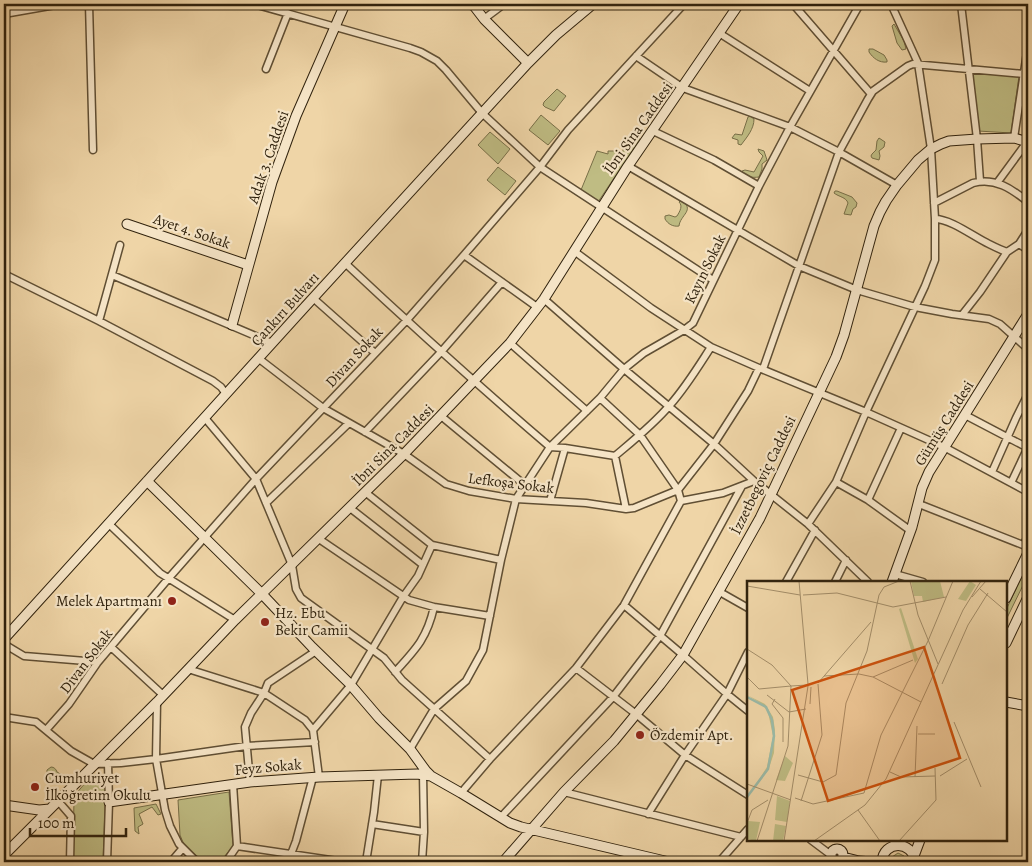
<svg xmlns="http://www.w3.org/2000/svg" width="1032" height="866" font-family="Alegreya,serif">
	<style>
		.green { fill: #bfbc83; stroke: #786f48 }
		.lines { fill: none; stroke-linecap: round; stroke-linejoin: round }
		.street-casing { stroke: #604f34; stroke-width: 9 }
		.secondary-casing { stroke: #30220d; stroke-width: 11 }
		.street { stroke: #f5e4c6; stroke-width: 6 }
		.secondary { stroke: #f5e4c6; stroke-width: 9 }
		.poi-dot { fill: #8f2418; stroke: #f5e4c6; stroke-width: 2 }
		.labels { text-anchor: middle; stroke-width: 4.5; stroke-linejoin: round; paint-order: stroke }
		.street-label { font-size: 15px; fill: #30220d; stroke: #f5e4c6 }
		.poi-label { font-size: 15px; fill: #30220d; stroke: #f5e4c6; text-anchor: start }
		.inset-river { fill: none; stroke: #9ab9a7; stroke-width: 2.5 }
		.inset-road { fill: none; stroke: #a38d69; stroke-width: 1 }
		.view { fill: #cc510c; fill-opacity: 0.15; stroke: #cc510c; stroke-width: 2.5 }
		.inset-edge { fill: none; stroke: #30220d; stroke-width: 2.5 }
	</style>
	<rect width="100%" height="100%" fill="#efd5a7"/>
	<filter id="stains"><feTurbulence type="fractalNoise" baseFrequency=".004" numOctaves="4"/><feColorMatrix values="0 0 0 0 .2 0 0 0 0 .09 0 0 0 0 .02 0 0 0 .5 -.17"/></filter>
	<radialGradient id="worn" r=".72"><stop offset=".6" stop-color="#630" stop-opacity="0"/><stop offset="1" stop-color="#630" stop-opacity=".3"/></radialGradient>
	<path class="green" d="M894,24L904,41L906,49L902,50L897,43L892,26Z
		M869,49H873L884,55L887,60V62C879,63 873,58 869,52Z
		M972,73L1019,76L1011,133L978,131Z
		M557,89L566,96L554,111L545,107L543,105L544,102Z
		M541,115L560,131L548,145L529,130Z
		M750,116L754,119C754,129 747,137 741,145L738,144V140L732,138L735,134L742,135L748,117Z
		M490,132L510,149L498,164L478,145Z
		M625,137H635L640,139L598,202L581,190L597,151L608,154V151H617L620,156L622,157Z
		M879,138L885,142L884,147L879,151L880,156L879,160L872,158L871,156L872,154L876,150L877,141Z
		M758,149L764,151L767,160L762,164V169L759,177C752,178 745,177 742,171L745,170L754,172L763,156L759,152Z
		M498,167L516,181L505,195L487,180Z
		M835,191H837L852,197L857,203L856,207L853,209L851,215L844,214L848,203C846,197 839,197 834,193Z
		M681,200C696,210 680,215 679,226C673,227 668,224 665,219V216L669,215L675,217L677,216C680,211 683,206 679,202Z
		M1028,564V575L1006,620V610Z
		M51,767C54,767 56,769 57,772L62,775L63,777L62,782L57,784L50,782L47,775V770Z
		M99,774L102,775L106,780L103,862H73L74,796L87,781Z
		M229,792L233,846L220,862H205L185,847L180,835L178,800Z
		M156,804L161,814L158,815L152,807L139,814L143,824L138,827L139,834L135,831L134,808Z
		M898,853L904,856L906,862H891L892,857Z"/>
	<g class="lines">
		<g class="street-casing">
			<path id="street" d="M89,4L93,150
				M254,4L410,48L421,52L437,61L446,70L482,113L540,167L713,280
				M793,4L871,94
				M961,4L977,139L980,181
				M4,14L61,4
				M484,19L504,4
				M719,33L810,91
				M636,56L683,88L790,127L839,152L897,185
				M266,69L288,13
				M653,131L714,160L759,186
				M1014,138L1028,46
				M628,166L799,266L857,290L915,307L952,314L989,319L1000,324L1028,349
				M997,183L1027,142
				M934,203L973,183C995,177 1012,189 1028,202
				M935,219C951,219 974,237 989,244C995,247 1001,250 1007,252
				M1019,244L1028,250
				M574,251L651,308L711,347L759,368L866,412L944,447L1028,492
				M464,255L537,307
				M345,263C412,326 480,387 550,447L565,448L615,456C634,440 654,424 670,405C686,387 698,367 711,347
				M4,274L99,321L213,381L221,387L226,394
				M112,275L272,343
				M313,298L375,353
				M544,299L624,369L714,444L754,481L808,524L868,582
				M962,315L980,292L1007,252L1019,244L1028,230
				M99,321L120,245
				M510,343L587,411
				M258,358L323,408L404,454L446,484L469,491L516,499L586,503L626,509L634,508L651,501L678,490L681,501L723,493L754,481
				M763,369L839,152L868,99L873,91L908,66L913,64L1024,74L1028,70
				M600,398L640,435L678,490L714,444L748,391L759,368
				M965,415L1028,448
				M441,416L526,486
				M205,418L256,479L292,565L296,589L301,598L384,658L402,680L490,759
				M365,432L441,352L502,282
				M615,456L626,509
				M992,472L1016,418L1028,394
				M836,482L868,500L911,531
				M1011,483L1028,447
				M365,492L432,545L501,560
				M868,500L901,428
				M550,501L565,448
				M266,503L349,423
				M919,504L1028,547
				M350,508L423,565
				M108,523L160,573L235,620
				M808,524L836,482L866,412L925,286L935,260V219L931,149L918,63L891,4
				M319,539L409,600L434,607L490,616
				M1026,540L1028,535
				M895,574L923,582
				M786,582L815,530
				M835,582L846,560
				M718,591L748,608
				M624,605L683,655L727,694L748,711
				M4,644L24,656L98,662
				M111,647L163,695
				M576,668L636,714L685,755L748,795
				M188,669L264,693L305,720L313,730
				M395,672C416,649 427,638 434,607
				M157,702L156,759L165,810L170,826L179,844L197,862
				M4,717L36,722L71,751L94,764L121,763L156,759L246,746L315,742
				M46,730L69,704L98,662L168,579L256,479L406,321L464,255L540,167L568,130L684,4
				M410,749L434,709L466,681L483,650L501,560L516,499L550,447L600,398L624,369L644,353L684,330L693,323L759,186L790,127L860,4
				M319,777L313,730L351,685L403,597L418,576L432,545
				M250,782L245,727L251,713L264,693L268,683L316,651
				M564,792L741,837
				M461,793L490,759L576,668L624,605L681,501
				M58,801L71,816L70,862
				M648,814L685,755L727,694L748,652
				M501,817L613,697L660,636L742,486
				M372,824L424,832
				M811,840L831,855
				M237,846L344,862
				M107,862L109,802L108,763
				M171,862L182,849
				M226,862L237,846L233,784
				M288,862L296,841L313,777
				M366,862L374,812L378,775
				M422,862L424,832L423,774
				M719,862L748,829"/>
		</g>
		<g class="secondary-casing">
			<path id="secondary" d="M470,4L474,6L484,19L528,63
				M127,224L248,265
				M232,325L272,182L296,116L345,4
				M147,481L262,594L312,647L349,683L379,718L410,749L426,771L431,776L461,793L510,823L521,827L669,862
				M892,582L912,527L922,488L929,472L1028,314
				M1006,598L1028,553
				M4,639L303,309L528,63L556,35L593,4
				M1006,643L1028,597
				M1006,702L1028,706
				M109,802L250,782L319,777L417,774L431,776
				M4,805L39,810L50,809
				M831 855a6 6 0 1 1 12 0a6 6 0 1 1-12 0Z
				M4,855L157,702L235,620L404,454L510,343L544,299L628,166L739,4
				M914,856L920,840
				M843,857L859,861L872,862
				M503,862L564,792L614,741L660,685L683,655L760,518L836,357L844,335L874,226L880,212L886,201L897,185L918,160L931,149L941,144L949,141L977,139L1014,138L1028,142
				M882,862C883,840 913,840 915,862"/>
		</g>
		<use href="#street" class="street"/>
		<use href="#secondary" class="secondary"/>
	</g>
	<g class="poi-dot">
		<circle cx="172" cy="601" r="5"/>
		<circle cx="265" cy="622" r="5"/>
		<circle cx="640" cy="735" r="5"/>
		<circle cx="35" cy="787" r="5"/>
	</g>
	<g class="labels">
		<g class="street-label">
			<text transform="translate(638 128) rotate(-55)" y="5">İbni Sina Caddesi</text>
			<text transform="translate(268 157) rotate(-71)" y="5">Adak 3. Caddesi</text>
			<text transform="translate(192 231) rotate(19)" y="5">Ayet 4. Sokak</text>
			<text transform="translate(705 269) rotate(-64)" y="5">Kayın Sokak</text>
			<text transform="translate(285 309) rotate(-48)" y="5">Çankırı Bulvarı</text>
			<text transform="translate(354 357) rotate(-47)" y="5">Divan Sokak</text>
			<text transform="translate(944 423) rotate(-58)" y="5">Gümüş Caddesi</text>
			<text transform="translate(393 445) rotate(-45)" y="5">İbni Sina Caddesi</text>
			<text transform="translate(763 475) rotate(-64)" y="5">İzzetbegoviç Caddesi</text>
			<text transform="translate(511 483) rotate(7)" y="5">Lefkoşa Sokak</text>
			<text transform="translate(86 661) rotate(-53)" y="5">Divan Sokak</text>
			<text transform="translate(268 767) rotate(-5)" y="5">Feyz Sokak</text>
		</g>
		<g class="poi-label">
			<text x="162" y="606" text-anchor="end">Melek Apartmanı</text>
			<text x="275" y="618">Hz. Ebu<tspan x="275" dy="17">Bekir Camii</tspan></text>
			<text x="650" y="740">Özdemir Apt.</text>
			<text x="45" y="783">Cumhuriyet<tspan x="45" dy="17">İlköğretim Okulu</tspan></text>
		</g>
	</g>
	<g transform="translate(747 581)">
		<rect width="260" height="260" fill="#efd5a7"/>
		<path d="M164,0H193L197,16L176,21L175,15H167ZM223,0L229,4L219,20L211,18ZM154,27L171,78L168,82L152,28ZM0,114L18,123L26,136L28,149L27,172L22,187L0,217L20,186L26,155L21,131L15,123ZM38,175L46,182L38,200L29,199ZM30,215L43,220L40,241L28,239ZM1,240L13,241L9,260L0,258ZM28,243L39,245L36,260H26Z" fill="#bfbc83"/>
		<path class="inset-river" d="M0,116L19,126L25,139L27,155L21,188L0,216"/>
		<path class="inset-road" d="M52,0L61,103M163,0L171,34L191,83M0,5L53,14M233,8L260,31M56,14L90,12L146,26L199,16M225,16L239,0M0,68L25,84L44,105L60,104M77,95L112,93L126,96L174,121M0,96L12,108L44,105L41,165L10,260M126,96L166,79M71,102L124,41M195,103L221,44L241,12M20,114L42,131L59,128M28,118L25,123L36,137V161M63,123L64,106M207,141L234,206M171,153H188M143,191L154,196L188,195M51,194L76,201L89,194L99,122L120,70L132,14L137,6L152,0M193,195L220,178M168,196L170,145M0,203L44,219M48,217L66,223L117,212L134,154L181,60L206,0M54,220L75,154L71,103M111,229L133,260M0,242L5,229L21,219M37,260L61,105M67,260L118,224L139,198L216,29L234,0M152,260L189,219L188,187"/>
		<path class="view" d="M177,66L213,177L81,220L45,109Z"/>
		<rect width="260" height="260" class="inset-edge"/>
	</g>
	<rect width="1032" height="866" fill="none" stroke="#efd5a7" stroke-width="20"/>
	<rect x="5" y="5" width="1022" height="856" fill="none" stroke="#30220d" stroke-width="2.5"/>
	<rect x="10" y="10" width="1012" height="846" fill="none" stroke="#30220d"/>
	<path d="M30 828v8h96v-8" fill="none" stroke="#30220d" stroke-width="2.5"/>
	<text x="38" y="828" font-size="15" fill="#30220d" stroke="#f5e4c6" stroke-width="4" paint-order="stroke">100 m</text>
	<rect width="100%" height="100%" filter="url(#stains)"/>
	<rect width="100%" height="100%" fill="url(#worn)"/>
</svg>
